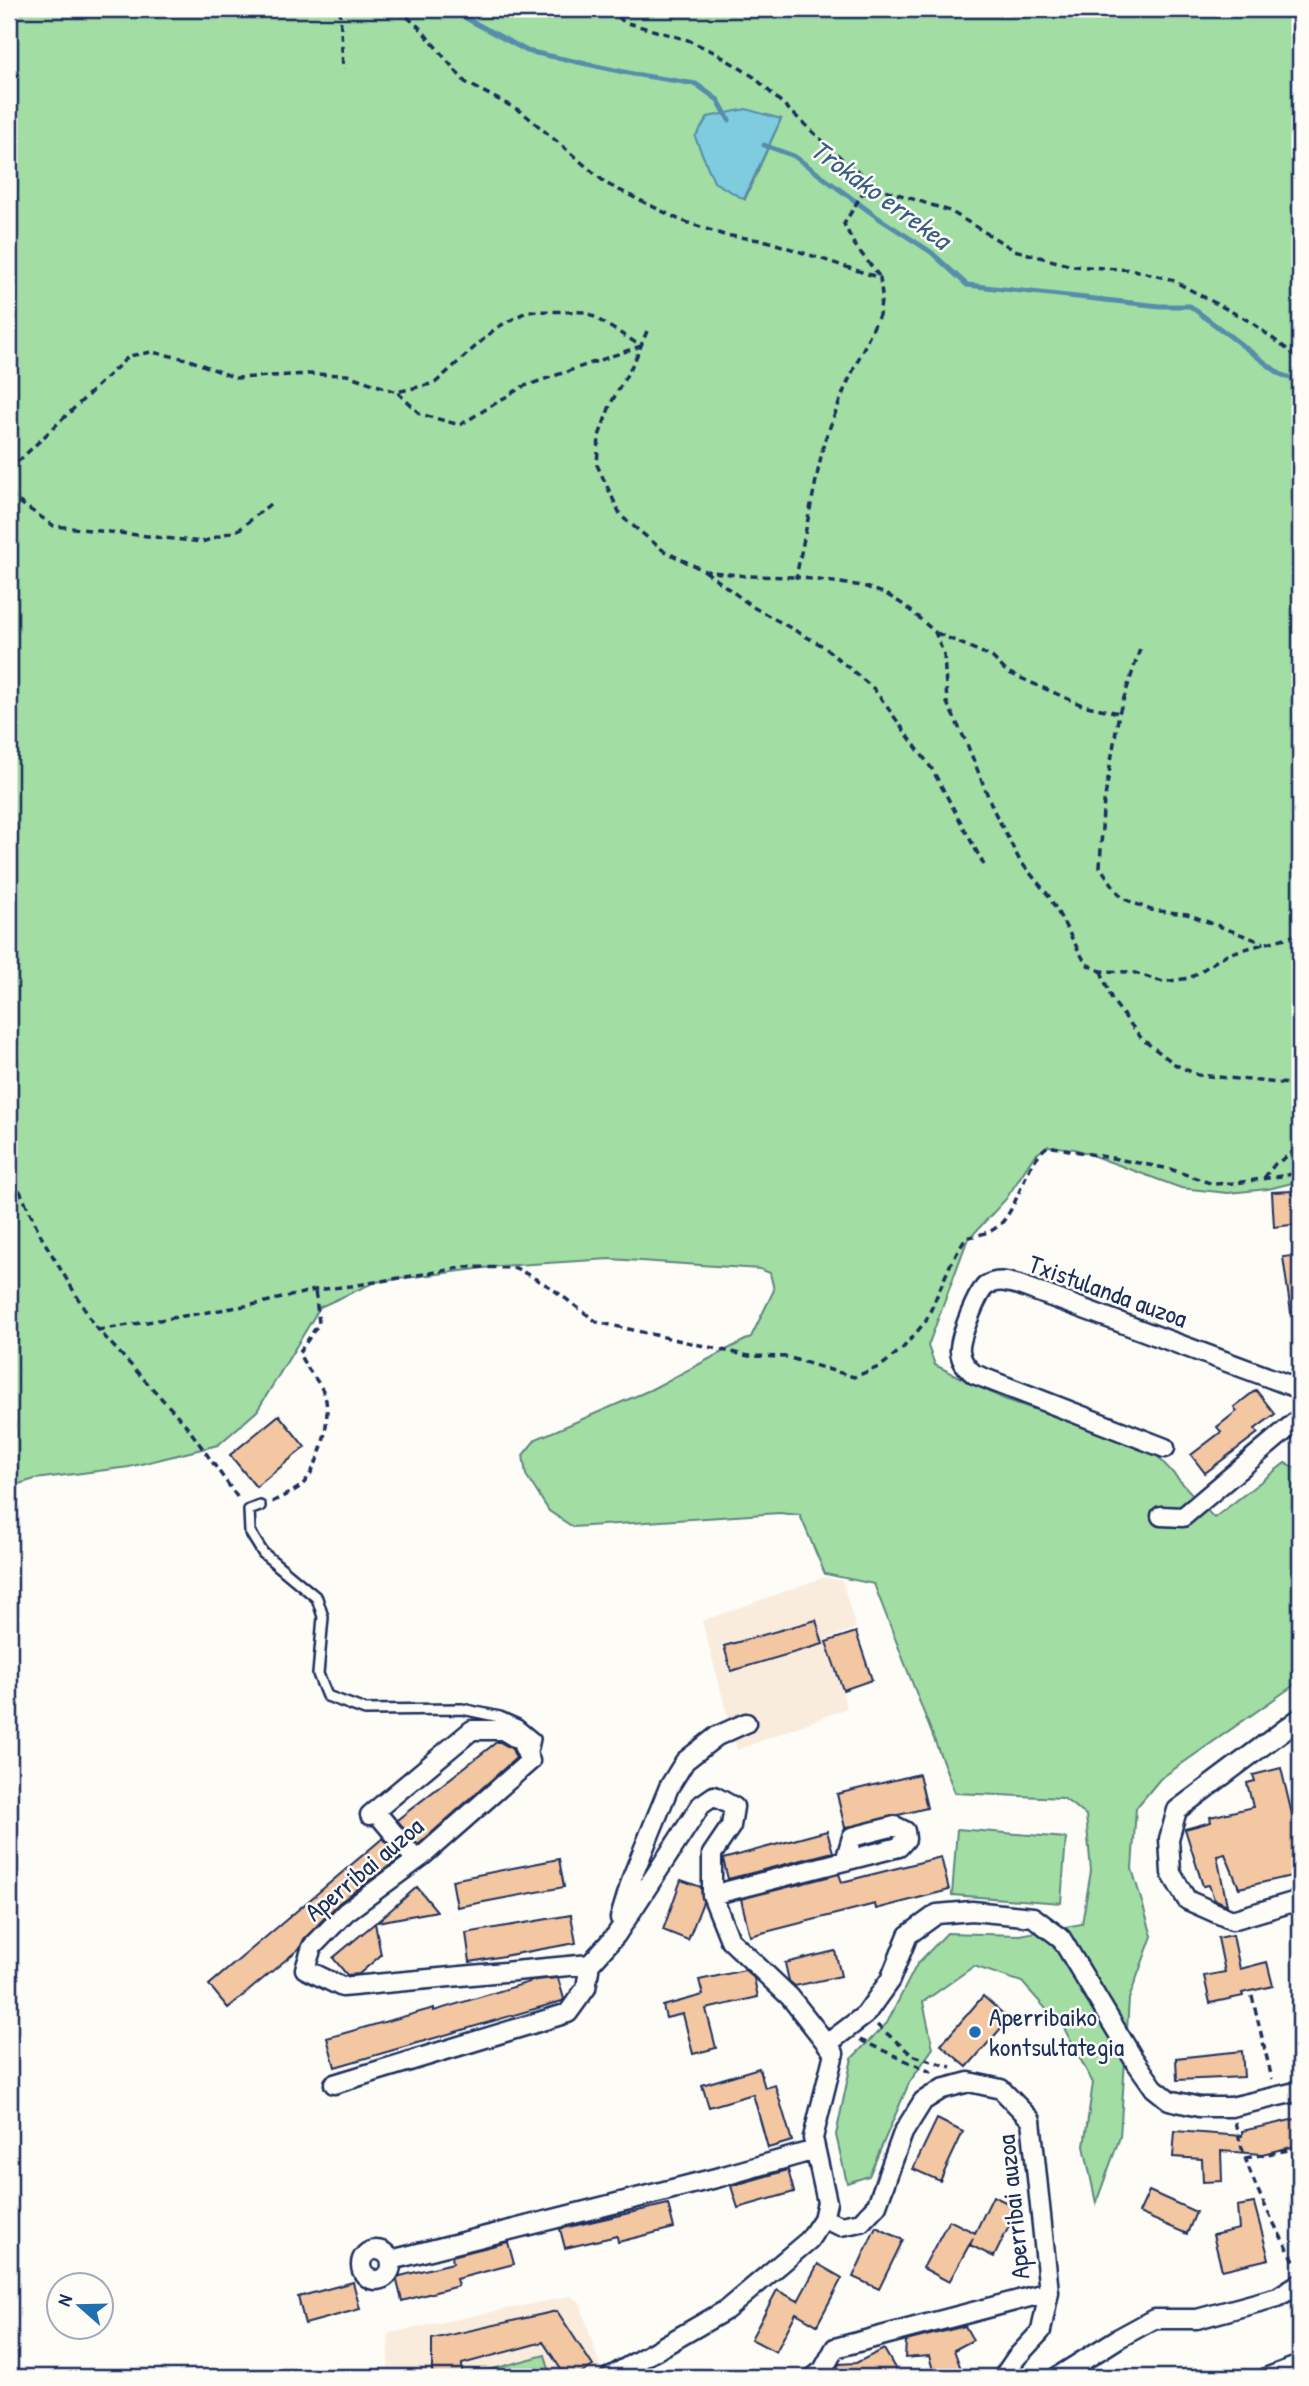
<svg xmlns="http://www.w3.org/2000/svg" width="1309" height="2386" font-family="'Patrick Hand',sans-serif">
	<style>
		.built { fill: #faecdd }
		.green { fill: #a2dda3; stroke: #5e8680; stroke-width: 2; fill-rule: evenodd }
		.water { fill: #7fccde; stroke: #578dab; stroke-width: 2 }
		.lines { fill: none; stroke-linecap: round; stroke-linejoin: round }
		.stream { stroke: #578dab; stroke-width: 5 }
		.building { fill: #f2c7a1; stroke: #1b2f5e; stroke-width: 2 }
		.service-casing { stroke: #1b2f5e; stroke-width: 14 }
		.minor-casing { stroke: #1b2f5e; stroke-width: 23 }
		.path { stroke: #1b2f5e; stroke-width: 3.5; stroke-dasharray: 7 5; stroke-linecap: butt }
		.service { stroke: #fdfcf7; stroke-width: 9 }
		.minor { stroke: #fdfcf7; stroke-width: 18 }
		.poi-dot { fill: #1f6fb2; stroke: #fdfcf7; stroke-width: 2.5 }
		.labels { text-anchor: middle; stroke-width: 5; stroke-linejoin: round; paint-order: stroke }
		.street-label { font-size: 26px; fill: #1b2f5e; stroke: #fdfcf7 }
		.poi-label { font-size: 26px; fill: #1b2f5e; stroke: #fdfcf7; text-anchor: start }
		.water-label { font-size: 28px; font-style: italic; fill: #395e84; stroke: #fdfcf7 }
	</style>
	<rect width="100%" height="100%" fill="#fdfcf7"/>
	<filter id="ink" filterUnits="userSpaceOnUse"><feTurbulence type="fractalNoise" baseFrequency=".0143" numOctaves="2"/><feDisplacementMap in="SourceGraphic" scale="14" xChannelSelector="R" yChannelSelector="G"/><feConvolveMatrix kernelMatrix="1 2 1 2 8 2 1 2 1" color-interpolation-filters="sRGB"/></filter>
	<g filter="url(#ink)">
		<path class="built" d="M825,1577L842,1581L856,1628L825,1640L847,1708L737,1750L702,1621Z
			M571,2296L580,2303L603,2376L601,2377H388L389,2333Z"/>
		<path class="green" d="M9,9H1300V1181L1268,1189L1228,1193L1181,1188L1075,1149L1048,1146L1034,1156L1006,1199L967,1241L928,1346L935,1365L1004,1399L1151,1449L1214,1518L1285,1463L1300,1470V1508L1292,1533L1300,1536V1681L1160,1779L1136,1808L1132,1869L1152,1936L1129,1999L1120,2137L1096,2203L1084,2146L1093,2083L1065,2030L1022,1982L974,1966L923,2002L933,2048L909,2083L869,2176L847,2183L836,2135L852,2058L887,2023L917,1964L947,1933L1019,1935L1082,1924L1091,1871L1086,1815L1063,1798L955,1793L874,1584L825,1574L800,1515L779,1513L573,1527L549,1511L526,1475L523,1455L536,1439L650,1390L751,1337L774,1290L770,1273L760,1269L610,1259L500,1266L375,1282L320,1307L257,1411L218,1445L129,1467L35,1479L9,1487ZM721,116L781,119L745,199L708,117Z
			M957,1829L1066,1838L1061,1903L952,1895Z
			M545,2355L551,2377H475L474,2374Z"/>
		<path class="water" d="M746,109L781,119L744,199L714,182L695,137L708,117Z"/>
		<g class="lines">
			<path class="stream" d="M449,9L527,51L633,74L696,84L718,100L729,120
				M764,145L794,156L877,217L931,252L967,285L1160,306H1190L1280,374L1300,382"/>
		</g>
		<path class="building" d="M1292,1191V1194H1299V1224L1274,1227L1272,1192Z
			M1300,1255V1312L1291,1313L1283,1257Z
			M1256,1390L1275,1414L1255,1429L1258,1433L1205,1473L1191,1455L1221,1432L1217,1427L1237,1411L1234,1407Z
			M279,1415L305,1447L256,1487L230,1455Z
			M816,1620L823,1644L731,1671L724,1646Z
			M856,1632L872,1680L843,1690L826,1642Z
			M498,1741L512,1749L516,1758L418,1845L397,1820Z
			M1281,1768L1300,1848V1874L1239,1888L1225,1854L1217,1856L1227,1905L1214,1899L1209,1885L1203,1886L1185,1829L1211,1822L1210,1817L1253,1807L1247,1783L1255,1781L1253,1775Z
			M919,1774L927,1808L845,1828L837,1794Z
			M827,1831L833,1852L728,1879L723,1859Z
			M383,1838L400,1858L339,1903L304,1939L300,1948L228,2008L209,1985Z
			M941,1857L949,1890L876,1909L875,1904L750,1936L741,1899L839,1874L842,1882Z
			M559,1859L564,1887L457,1907L452,1880Z
			M681,1880L701,1887L703,1902L688,1940L663,1930Z
			M417,1887L437,1911L377,1922Z
			M571,1915L576,1943L470,1962L466,1933Z
			M375,1923L381,1955L359,1974L347,1975L333,1958Z
			M1233,1935L1240,1969L1267,1962L1273,1986L1242,1993L1243,1996L1210,2003L1204,1976L1225,1972L1218,1938Z
			M835,1951L841,1976L795,1986L789,1981L785,1963Z
			M745,1970L754,1978L758,1997L706,2009L716,2048L693,2054L683,2014L666,2018L663,2006L703,1995L699,1980Z
			M558,1978L564,1999L562,2001L335,2067L327,2038L434,2008V2011L536,1980Z
			M983,1996L1009,2019L967,2067L941,2045Z
			M1242,2051L1244,2077L1177,2080L1176,2058Z
			M759,2068L765,2088L775,2085L792,2141L768,2148L753,2094L709,2107L702,2085Z
			M1300,2118V2145L1262,2154L1221,2151L1222,2181L1203,2182L1202,2159L1173,2157L1175,2131L1242,2136V2131Z
			M937,2119L963,2132L940,2181L913,2169Z
			M788,2170L794,2192L738,2208L731,2186Z
			M1149,2191L1196,2212L1187,2234L1139,2213Z
			M993,2196L1018,2208L994,2257L970,2245L973,2238L949,2282L923,2268L949,2220L975,2233Z
			M1254,2203L1269,2259L1222,2270L1213,2235L1239,2229L1237,2206Z
			M668,2204L674,2228L618,2242L617,2236L565,2248L560,2229Z
			M876,2227L903,2240L879,2289L853,2277Z
			M508,2242L514,2264L456,2279L458,2286L402,2301L396,2277L453,2263L452,2256Z
			M818,2264L842,2278L817,2325L796,2313L776,2352L751,2339L777,2290L798,2301Z
			M353,2282L360,2309L305,2324L298,2297Z
			M557,2311L593,2366L574,2377H566L543,2342L462,2364V2377H432V2339Z
			M965,2326L973,2340L954,2350L964,2377H935L929,2356L905,2358L906,2341Z
			M884,2349L900,2377H832L839,2364L856,2363Z"/>
		<g class="lines">
			<g class="service-casing">
				<path id="service" d="M260,1506L249,1510L250,1532L263,1553L317,1598L323,1617L318,1674L327,1696L365,1710L462,1709L500,1717L518,1725L535,1739L531,1757"/>
			</g>
			<g class="minor-casing">
				<path id="minor" d="M1165,1448L974,1374C966,1367 961,1361 960,1351C959,1339 977,1292 987,1285C998,1279 1007,1282 1019,1285L1300,1389
					M1161,1516L1183,1517L1300,1418
					M1300,1718L1177,1810L1169,1839L1171,1873L1187,1900L1232,1920L1300,1900
					M375,1811L416,1860
					M370,1815L472,1730H503L521,1741L530,1761L421,1857L346,1912L312,1947L305,1969L342,1987L590,1964L616,1935L701,1805L714,1796L734,1807L731,1826L712,1854V1895L730,1940L790,1997L834,2053L813,2138L827,2202L823,2219L809,2240L726,2310L610,2377
					M712,1895L899,1847L906,1839L905,1831L895,1826L852,1837L845,1861
					M620,1918L633,1875L669,1787L685,1761L717,1736L746,1723
					M827,2044L865,2015L890,1980L908,1935L937,1914L972,1911L1033,1917L1061,1938L1133,2058L1154,2088L1169,2100L1199,2107H1231L1300,2091
					M334,2084L568,2013L586,1988L590,1964
					M823,2219L841,2226L861,2222L877,2205L903,2133L923,2101L942,2089L969,2082L1001,2089L1031,2120L1049,2292L1041,2331L1016,2358L1003,2377
					M361 2265a15 15 0 1 1 30 0a15 15 0 1 1-30 0Z
					M391,2260L720,2177L815,2150
					M814,2377L823,2370L835,2348L1049,2292
					M1057,2377L1119,2338L1154,2319H1197L1278,2297L1300,2283
					M1268,2377L1300,2365"/>
			</g>
			<path class="path" d="M340,9L343,69
				M398,9L419,27L465,82L522,112L607,184L680,220L724,235L767,241L880,278L882,295L879,315L845,388L824,442L796,577L863,586L886,594L904,605L935,632L944,655L947,703L967,744L994,811L1020,861L1049,896L1086,964L1101,971L1132,972L1163,982L1190,978L1227,954L1300,934
				M609,9L624,22L688,40L716,53L754,77L843,160L882,189L950,211L1014,250L1072,266L1134,270L1170,279L1251,322L1300,359
				M879,276L854,244L844,224L862,194L882,189
				M647,331L635,360L611,403L599,436L597,465L621,516L664,551L705,571L746,576L796,577
				M398,393L420,414L460,425L522,387L641,346
				M9,470L129,356L151,352L187,359L236,378L309,374L347,375L397,392L435,383L496,328L528,311L586,312L641,346
				M9,495L54,526L202,542L240,529L270,504
				M705,571L753,607L823,646L874,689L932,769L984,865
				M937,633L992,657L1007,672L1082,705L1119,713
				M1140,649L1119,713L1103,809L1100,867L1122,898L1151,910L1187,914L1264,943
				M1101,971L1112,1000L1142,1039L1176,1065L1198,1075L1300,1085
				M1300,1092C1292,1103 1295,1114 1300,1127
				M9,1168L42,1238L94,1325L186,1425L240,1501
				M1264,1178L1275,1164L1291,1154L1300,1140
				M98,1330L257,1304L315,1290L351,1286L466,1267L516,1268L550,1287L597,1322L749,1356L787,1357L854,1377L881,1366L903,1348L926,1321L951,1263L966,1238C973,1236 981,1235 988,1232C1019,1221 1019,1167 1048,1146L1170,1169L1213,1184L1236,1183L1300,1173
				M272,1502C281,1497 293,1492 301,1486C320,1469 335,1411 322,1389C315,1376 305,1367 299,1353L319,1323L315,1290
				M1252,1996L1272,2079
				M877,2025L912,2055L951,2067
				M860,2040L933,2073
				M1235,2122C1246,2172 1271,2221 1297,2265
				M1245,2158L1300,2148"/>
			<use href="#service" class="service"/>
			<use href="#minor" class="minor"/>
		</g>
	</g>
	<circle class="poi-dot" cx="975" cy="2032" r="7"/>
	<g class="labels">
		<g class="street-label">
			<text transform="translate(1108 1291) rotate(20)" y="9">Txistulanda auzoa</text>
			<text transform="translate(364 1869) rotate(-40)" y="9">Aperribai auzoa</text>
			<text transform="translate(1013 2207) rotate(-96)" y="9">Aperribai auzoa</text>
		</g>
		<g class="poi-label">
			<text x="989" y="2026">Aperribaiko<tspan x="989" dy="30">kontsultategia</tspan></text>
		</g>
		<g class="water-label">
			<text transform="translate(881 194) rotate(36)" y="10">Trokako errekea</text>
		</g>
	</g>
	<rect width="1309" height="2386" fill="none" stroke="#fdfcf7" stroke-width="35"/>
	<rect x="18" y="18" width="1274" height="2351" fill="none" stroke="#1b2f5e" stroke-width="2.5" filter="url(#ink)"/>
	<g transform="translate(80 2306) rotate(290)"><circle r="33" fill="#fdfcf7" stroke="#a3aaba" stroke-width="2"/>
	<path d="M0-5L12 26L0 18L-12 26Z" fill="#1f6fb2"/>
	<text y="-10" font-size="19" font-weight="bold" text-anchor="middle" fill="#1b2f5e">N</text>
	</g>
</svg>
